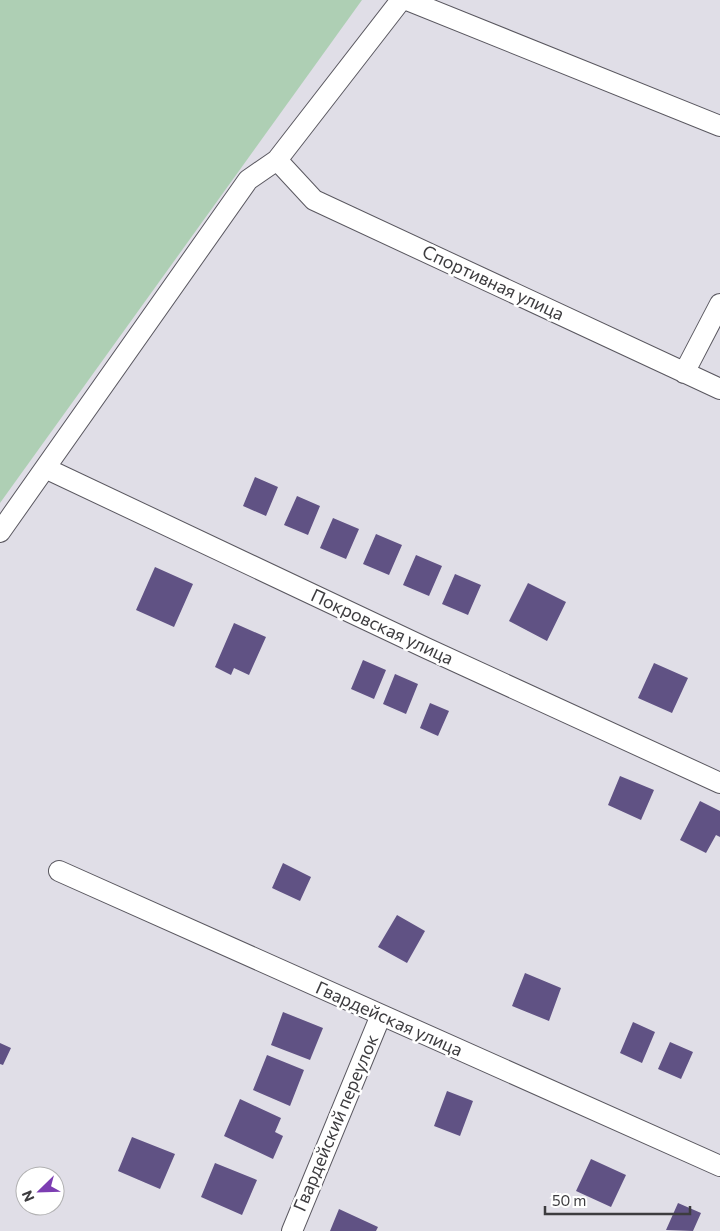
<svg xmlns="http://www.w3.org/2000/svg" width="720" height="1231" font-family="Commissioner,sans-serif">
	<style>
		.green { fill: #aecfb4 }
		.building { fill: #605284 }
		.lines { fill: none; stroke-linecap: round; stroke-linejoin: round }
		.minor-casing { stroke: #5a5860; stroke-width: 22 }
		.minor { stroke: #fff; stroke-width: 20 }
		.labels { text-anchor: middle; stroke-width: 5; stroke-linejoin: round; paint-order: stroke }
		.street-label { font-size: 18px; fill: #3d3c3f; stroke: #fff }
	</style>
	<rect width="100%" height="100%" fill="#e0dee7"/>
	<path class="green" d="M0,0H362L0,503Z"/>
	<path class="building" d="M255,477L278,487L266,516L243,506Z
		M297,496L320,506L308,535L284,525Z
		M333,518L359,529L346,559L320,548Z
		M376,534L402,545L389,575L363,564Z
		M416,555L442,566L429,596L403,585Z
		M155,567L193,584L174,627L136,610Z
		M455,574L481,585L468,615L442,604Z
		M528,583L566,602L547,641L509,621Z
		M234,623L266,637L249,675L234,668L231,675L215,667Z
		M363,660L386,670L374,699L351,689Z
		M654,663L688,678L672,713L638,698Z
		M395,674L418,684L406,714L383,704Z
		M430,703L449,711L438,736L420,728Z
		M620,776L654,790L641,820L608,805Z
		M700,801L720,811V837L716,835L706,853L680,840Z
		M283,863L311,877L300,901L272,888Z
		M397,915L425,931L407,963L378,947Z
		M525,973L561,988L549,1021L512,1006Z
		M283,1012L323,1028L310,1060L271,1045Z
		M633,1022L655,1032L642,1063L620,1053Z
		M670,1042L693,1052L681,1079L658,1069Z
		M0,1043L11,1048L3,1065L0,1064Z
		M267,1055L304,1070L290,1106L253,1090Z
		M447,1091L473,1101L460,1136L434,1126Z
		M240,1099L281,1118L275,1132L283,1136L273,1159L224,1136Z
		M132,1137L175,1154L160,1189L118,1171Z
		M591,1159L626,1175L611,1207L576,1191Z
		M215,1163L257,1180L242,1215L201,1197Z
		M678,1203L701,1213L693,1231L666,1230Z
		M339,1209L378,1227L376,1231H330Z"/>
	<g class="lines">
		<g class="minor-casing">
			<path id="minor" d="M407,0L720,126
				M277,160L314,200L720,389
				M684,373L720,304
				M45,468L426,648L720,783
				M0,532L248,180L277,160L401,0
				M59,871L720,1166
				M292,1231L381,1015"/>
		</g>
		<use href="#minor" class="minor"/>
	</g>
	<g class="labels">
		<g class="street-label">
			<text transform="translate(493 283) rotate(25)" y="6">Спортивная улица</text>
			<text transform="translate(382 627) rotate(25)" y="6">Покровская улица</text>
			<text transform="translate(389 1019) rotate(24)" y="6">Гвардейская улица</text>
			<text transform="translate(336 1123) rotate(-67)" y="6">Гвардейский переулок</text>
		</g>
	</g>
	<g transform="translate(40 1191) rotate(247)"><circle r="24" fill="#ffffff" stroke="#b1b1b2"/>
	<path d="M0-4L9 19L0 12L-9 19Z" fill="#7c3db2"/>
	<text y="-8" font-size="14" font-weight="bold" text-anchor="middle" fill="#3d3c3f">N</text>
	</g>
	<path d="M545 1206v8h145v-8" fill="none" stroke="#3d3c3f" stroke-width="2.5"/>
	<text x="552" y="1206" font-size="15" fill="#3d3c3f" stroke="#ffffff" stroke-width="4" paint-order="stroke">50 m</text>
</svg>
